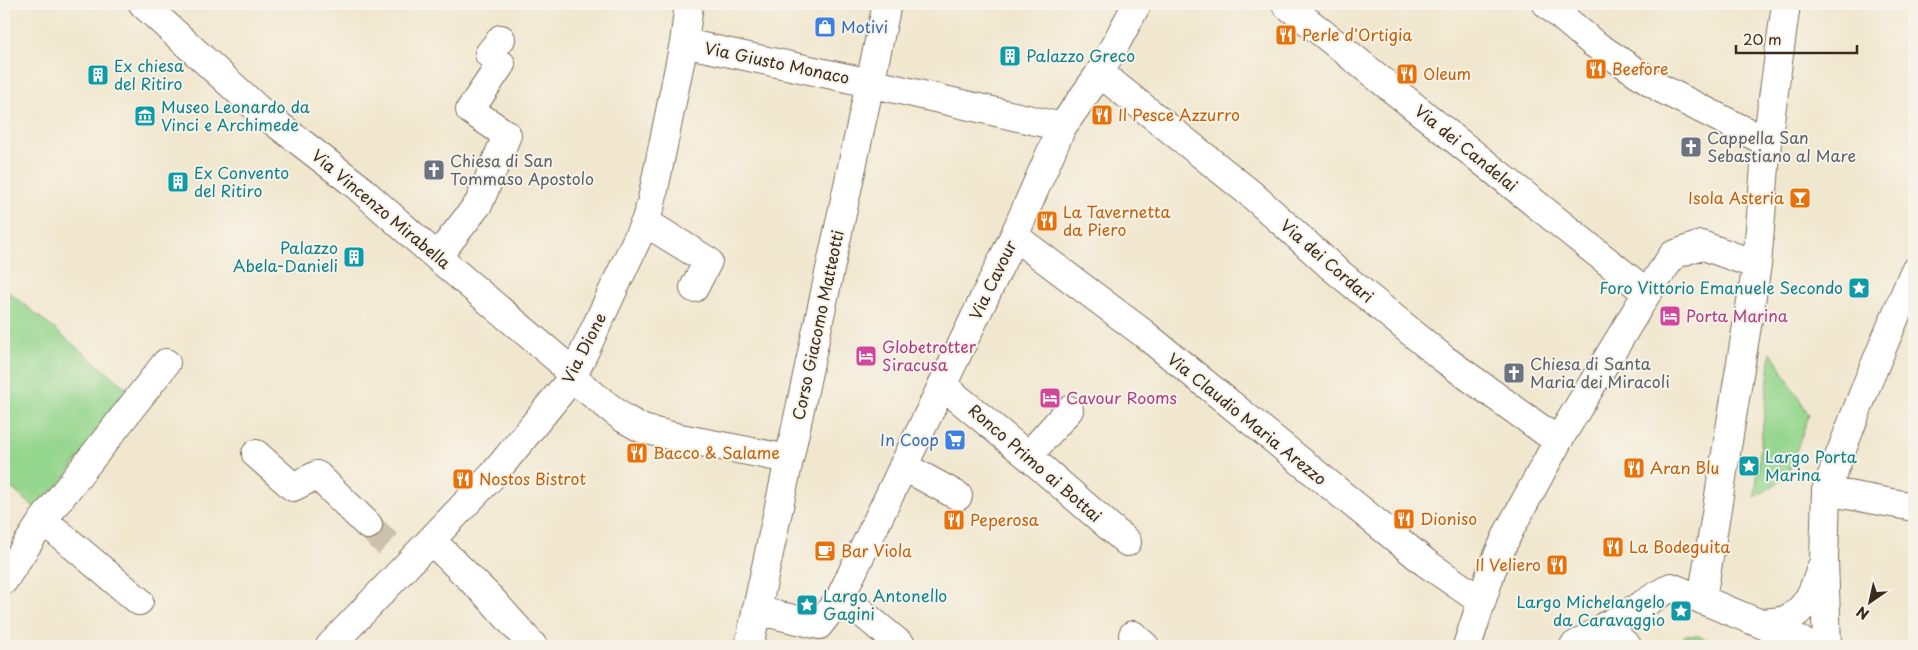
<svg xmlns="http://www.w3.org/2000/svg" width="1918" height="650" font-family="'Playpen Sans',sans-serif">
	<style>
		.green { fill: #95d68e; stroke: #688056 }
		.lines { fill: none; stroke-linecap: round; stroke-linejoin: round }
		.minor-tunnel { stroke: #cdc1ac; stroke-width: 28; stroke-dasharray: 28 14; stroke-linecap: butt }
		.minor-casing { stroke: #7b6c5c; stroke-width: 30 }
		.minor { stroke: #fff; stroke-width: 28 }
		.labels { text-anchor: middle; stroke-width: 4; stroke-linejoin: round; paint-order: stroke }
		.shop-label { font-size: 16px; fill: #366cbe; stroke: #f7f3e8; text-anchor: start }
		.food-label { font-size: 16px; fill: #c56008; stroke: #f7f3e8; text-anchor: start }
		.culture-label { font-size: 16px; fill: #0d838f; stroke: #f7f3e8; text-anchor: start }
		.street-label { font-size: 16px; fill: #3b2a1e; stroke: #f7f3e8 }
		.worship-label { font-size: 16px; fill: #5b616d; stroke: #f7f3e8; text-anchor: start }
		.hotel-label { font-size: 16px; fill: #b23c85; stroke: #f7f3e8; text-anchor: start }
	</style>
	<rect width="100%" height="100%" fill="#f7f3e8"/>
	<filter id="ink" filterUnits="userSpaceOnUse"><feTurbulence type="fractalNoise" baseFrequency=".02" numOctaves="2"/><feDisplacementMap in="SourceGraphic" scale="10" xChannelSelector="R" yChannelSelector="G"/><feConvolveMatrix kernelMatrix="1 2 1 2 8 2 1 2 1" color-interpolation-filters="sRGB"/></filter>
	<filter id="wash" filterUnits="userSpaceOnUse"><feTurbulence type="fractalNoise" baseFrequency=".0096" numOctaves="4" result="noise"/><feDisplacementMap in="SourceGraphic" scale="20" xChannelSelector="R" yChannelSelector="G"/><feGaussianBlur stdDeviation="1.12" result="paint"/><feColorMatrix in="noise" values="0 0 0 0 0 0 0 0 0 0 0 0 0 0 0 0 0 1.4 0 .05"/><feComposite in="paint" operator="in"/></filter>
	<g filter="url(#wash)">
		<rect width="100%" height="100%" fill="#f1e7cf"/>
		<path class="green" d="M4,288L130,391L39,511L4,482Z
			M1771,352L1809,415L1787,477L1755,497Z
			M1686,635L1698,636L1721,646H1679L1678,642Z"/>
	</g>
	<g filter="url(#ink)">
		<g class="lines">
			<path class="minor-tunnel" d="M368,525L400,556"/>
			<g class="minor-casing">
				<path id="minor" d="M143,4L260,111L356,185L437,257L560,361L572,378L623,418L643,429L680,438L789,459
					M1286,4L1647,293
					M1547,4L1593,43L1660,88L1767,142
					M684,43L870,83L1062,127
					M1100,73L1251,194L1333,268L1444,359L1558,441
					M645,222L708,261L694,288
					M1014,236L1143,333L1426,563L1481,601
					M437,257L479,203L507,135L470,110L501,64L489,54L501,39
					M942,385L1028,456L1127,542
					M256,454L293,487L317,475L368,525
					M1028,456L1069,410
					M903,466L958,496
					M1826,491L1914,507
					M43,520L139,601
					M431,540L492,600L533,646
					M4,580L43,520L166,363
					M840,598L856,608L902,646
					M1702,599L1757,265L1767,142L1786,4
					M756,610L819,625L840,598L1014,236L1062,127L1100,73L1137,4
					M1760,623C1769,622 1780,622 1787,619C1807,610 1815,587 1821,568
					M1605,626L1627,646
					M1133,635L1145,646
					M330,646L493,475L572,378L645,222L651,204L684,43L689,4
					M749,646L887,4
					M1467,646L1492,569L1509,531L1558,441L1647,293L1673,255L1701,245L1757,265
					M1574,646L1671,587L1798,639L1809,646
					M1827,646L1824,560L1826,491L1867,384L1914,272"/>
			</g>
			<use href="#minor" class="minor"/>
		</g>
	</g>
	<defs>
		<g id="shop-square" transform="scale(1.125)"><rect x="-9" y="-9" width="18" height="18" rx="4" fill="#3f7fe0" stroke="#f7f3e8"/><path d="M-5-2.5h2.3a2.7 3.5 0 0 1 5.4 0H5L5.5 6h-11ZM-1.5-2.5h3a1.5 2.3 0 0 0-3 0Z" fill="#fff"/></g>
		<g id="restaurant-square" transform="scale(1.125)"><rect x="-9" y="-9" width="18" height="18" rx="4" fill="#e8710a" stroke="#f7f3e8"/><path d="M-5-6h1v4h1v-4h1v4h1v-4h1v5L-1.5 .5V6h-2V.5L-5-1ZM5-6V6H3V1.5H1.5Q1.5-4 5-6Z" fill="#fff"/></g>
		<g id="building-square" transform="scale(1.125)"><rect x="-9" y="-9" width="18" height="18" rx="4" fill="#0f9aa8" stroke="#f7f3e8"/><path d="M-4-6H4V6H1V3H-1V6H-4ZM-2.5-4.3h1.7v1.8h-1.7ZM.8-4.3h1.7v1.8H.8ZM-2.5-1h1.7V.8h-1.7ZM.8-1h1.7V.8H.8Z" fill="#fff"/></g>
		<g id="museum-square" transform="scale(1.125)"><rect x="-9" y="-9" width="18" height="18" rx="4" fill="#0f9aa8" stroke="#f7f3e8"/><path d="M0-6L6-3V-2H-6V-3ZM-5-1h2V3h-2ZM-1-1h2V3h-2ZM3-1h2V3H3ZM-6 4H6V6H-6Z" fill="#fff"/></g>
		<g id="church-square" transform="scale(1.125)"><rect x="-9" y="-9" width="18" height="18" rx="4" fill="#6b7280" stroke="#f7f3e8"/><path d="M-1.2-6h2.4v3.5h3.3v2.4h-3.3V6h-2.4V-.1h-3.3v-2.4h3.3Z" fill="#fff"/></g>
		<g id="bar-square" transform="scale(1.125)"><rect x="-9" y="-9" width="18" height="18" rx="4" fill="#e8710a" stroke="#f7f3e8"/><path d="M-6-5H6L.8 .8V4.5H3.5V6h-7V4.5H-.8V.8Z" fill="#fff"/></g>
		<g id="sight-square" transform="scale(1.125)"><rect x="-9" y="-9" width="18" height="18" rx="4" fill="#0f9aa8" stroke="#f7f3e8"/><path d="M0-6L1.8-2.2L6-1.7L2.9 1.2L3.7 5.4L0 3.3L-3.7 5.4L-2.9 1.2L-6-1.7L-1.8-2.2Z" fill="#fff"/></g>
		<g id="hotel-square" transform="scale(1.125)"><rect x="-9" y="-9" width="18" height="18" rx="4" fill="#d1479c" stroke="#f7f3e8"/><path d="M-6-4.5h1.5V1H6V5H4.5V3h-9V5H-6ZM-4 0a1.8 1.8 0 1 1 3.6 0ZM.5 0V-2.5h3Q6-2.5 6 0Z" fill="#fff"/></g>
		<g id="supermarket-square" transform="scale(1.125)"><rect x="-9" y="-9" width="18" height="18" rx="4" fill="#3f7fe0" stroke="#f7f3e8"/><path d="M-6-5.5h2.5l.6 2H6L4.5 2H-2.5L-4.4-4H-6ZM-1.5 3.2a1.3 1.3 0 1 0 .1 0ZM3 3.2a1.3 1.3 0 1 0 .1 0Z" fill="#fff"/></g>
		<g id="cafe-square" transform="scale(1.125)"><rect x="-9" y="-9" width="18" height="18" rx="4" fill="#e8710a" stroke="#f7f3e8"/><path d="M-5.5-4.5H6V0H3Q3 3.5 0 3.5H-2.5Q-5.5 3.5-5.5 0ZM3-3.2v2h1.7v-2ZM-6 4.5H4V6H-6Z" fill="#fff"/></g>
	</defs>
	<g fill-rule="evenodd">
		<use href="#shop-square" x="825" y="27"/>
		<use href="#restaurant-square" x="1286" y="35"/>
		<use href="#building-square" x="1010" y="56"/>
		<use href="#restaurant-square" x="1596" y="69"/>
		<use href="#restaurant-square" x="1407" y="74"/>
		<use href="#building-square" x="98" y="75"/>
		<use href="#restaurant-square" x="1102" y="115"/>
		<use href="#museum-square" x="145" y="116"/>
		<use href="#church-square" x="1691" y="147"/>
		<use href="#church-square" x="434" y="170"/>
		<use href="#building-square" x="178" y="182"/>
		<use href="#bar-square" x="1800" y="198"/>
		<use href="#restaurant-square" x="1047" y="221"/>
		<use href="#building-square" x="354" y="257"/>
		<use href="#sight-square" x="1859" y="288"/>
		<use href="#hotel-square" x="1670" y="316"/>
		<use href="#hotel-square" x="866" y="356"/>
		<use href="#church-square" x="1514" y="373"/>
		<use href="#hotel-square" x="1050" y="398"/>
		<use href="#supermarket-square" x="955" y="440"/>
		<use href="#restaurant-square" x="637" y="453"/>
		<use href="#sight-square" x="1749" y="466"/>
		<use href="#restaurant-square" x="1634" y="468"/>
		<use href="#restaurant-square" x="463" y="479"/>
		<use href="#restaurant-square" x="1404" y="519"/>
		<use href="#restaurant-square" x="954" y="520"/>
		<use href="#restaurant-square" x="1613" y="547"/>
		<use href="#cafe-square" x="825" y="551"/>
		<use href="#restaurant-square" x="1557" y="565"/>
		<use href="#sight-square" x="807" y="605"/>
		<use href="#sight-square" x="1681" y="611"/>
	</g>
	<g class="labels">
		<g class="shop-label">
			<text x="841" y="33">Motivi</text>
			<text x="939" y="446" text-anchor="end">In Coop</text>
		</g>
		<g class="food-label">
			<text x="1302" y="41">Perle d'Ortigia</text>
			<text x="1612" y="75">Beefore</text>
			<text x="1423" y="80">Oleum</text>
			<text x="1118" y="121">Il Pesce Azzurro</text>
			<text x="1784" y="204" text-anchor="end">Isola Asteria</text>
			<text x="1063" y="218">La Tavernetta<tspan x="1063" dy="18">da Piero</tspan></text>
			<text x="653" y="459">Bacco &amp; Salame</text>
			<text x="1650" y="474">Aran Blu</text>
			<text x="479" y="485">Nostos Bistrot</text>
			<text x="1420" y="525">Dioniso</text>
			<text x="970" y="526">Peperosa</text>
			<text x="1629" y="553">La Bodeguita</text>
			<text x="841" y="557">Bar Viola</text>
			<text x="1541" y="571" text-anchor="end">Il Veliero</text>
		</g>
		<g class="culture-label">
			<text x="1026" y="62">Palazzo Greco</text>
			<text x="114" y="72">Ex chiesa<tspan x="114" dy="18">del Ritiro</tspan></text>
			<text x="161" y="113">Museo Leonardo da<tspan x="161" dy="18">Vinci e Archimede</tspan></text>
			<text x="194" y="179">Ex Convento<tspan x="194" dy="18">del Ritiro</tspan></text>
			<text x="338" y="254" text-anchor="end">Palazzo<tspan x="338" dy="18">Abela-Danieli</tspan></text>
			<text x="1843" y="294" text-anchor="end">Foro Vittorio Emanuele Secondo</text>
			<text x="1765" y="463">Largo Porta<tspan x="1765" dy="18">Marina</tspan></text>
			<text x="823" y="602">Largo Antonello<tspan x="823" dy="18">Gagini</tspan></text>
			<text x="1665" y="608" text-anchor="end">Largo Michelangelo<tspan x="1665" dy="18">da Caravaggio</tspan></text>
		</g>
		<g class="street-label">
			<text transform="translate(777 63) rotate(12)" y="6">Via Giusto Monaco</text>
			<text transform="translate(1466 148) rotate(39)" y="6">Via dei Candelai</text>
			<text transform="translate(381 209) rotate(40)" y="6">Via Vincenzo Mirabella</text>
			<text transform="translate(1327 261) rotate(41)" y="6">Via dei Cordari</text>
			<text transform="translate(993 280) rotate(-64)" y="6">Via Cavour</text>
			<text transform="translate(818 325) rotate(-78)" y="6">Corso Giacomo Matteotti</text>
			<text transform="translate(584 348) rotate(-63)" y="6">Via Dione</text>
			<text transform="translate(1247 419) rotate(39)" y="6">Via Claudio Maria Arezzo</text>
			<text transform="translate(1035 463) rotate(41)" y="6">Ronco Primo ai Bottai</text>
		</g>
		<g class="worship-label">
			<text x="1707" y="144">Cappella San<tspan x="1707" dy="18">Sebastiano al Mare</tspan></text>
			<text x="450" y="167">Chiesa di San<tspan x="450" dy="18">Tommaso Apostolo</tspan></text>
			<text x="1530" y="370">Chiesa di Santa<tspan x="1530" dy="18">Maria dei Miracoli</tspan></text>
		</g>
		<g class="hotel-label">
			<text x="1686" y="322">Porta Marina</text>
			<text x="882" y="353">Globetrotter<tspan x="882" dy="18">Siracusa</tspan></text>
			<text x="1066" y="404">Cavour Rooms</text>
		</g>
	</g>
	<rect width="1918" height="650" fill="none" stroke="#f7f3e8" stroke-width="20"/>
	<g transform="translate(1870 602) rotate(214)" stroke="#f7f3e8" stroke-width="4" paint-order="stroke">
	<path d="M0-4L9 19L0 12L-9 19Z" fill="#3b2a1e"/>
	<text y="-8" font-size="14" font-weight="bold" text-anchor="middle" fill="#3b2a1e">N</text>
	</g>
	<path d="M1736 45v8h121v-8" fill="none" stroke="#3b2a1e" stroke-width="2.5"/>
	<text x="1743" y="45" font-size="15" fill="#3b2a1e" stroke="#f7f3e8" stroke-width="4" paint-order="stroke">20 m</text>
</svg>
